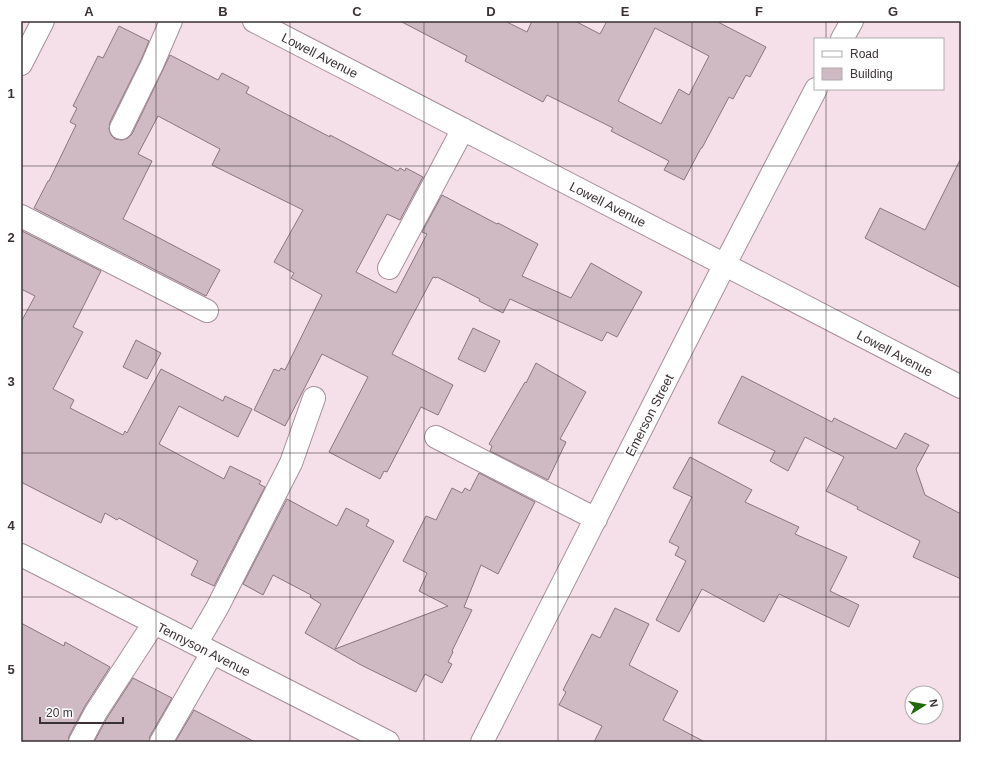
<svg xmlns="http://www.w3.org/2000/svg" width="982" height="763" viewBox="0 0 982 763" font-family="Arial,sans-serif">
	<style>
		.building { fill: #cfb9c2; stroke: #8a767f; fill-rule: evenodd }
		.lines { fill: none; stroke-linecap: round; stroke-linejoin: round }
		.minor-casing { stroke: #a59099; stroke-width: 24 }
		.major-casing { stroke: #a59099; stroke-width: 24 }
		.minor { stroke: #fff; stroke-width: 22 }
		.major { stroke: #fff; stroke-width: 22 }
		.grid { fill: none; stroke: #393134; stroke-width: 1; stroke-opacity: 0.55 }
		.labels { text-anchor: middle; stroke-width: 3; stroke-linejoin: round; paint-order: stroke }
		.street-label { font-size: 13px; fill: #393134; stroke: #fff }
		.neatline { fill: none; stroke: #393134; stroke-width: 1.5 }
		.grid-label { font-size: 13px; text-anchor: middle; font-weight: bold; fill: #393134 }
	</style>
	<rect width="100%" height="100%" fill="#f5dfe8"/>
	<path class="building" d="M 400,21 L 505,21 L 527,32 L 532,21 L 575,21 L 600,34 L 607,21 L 716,21 L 766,47 L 750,77 L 746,75 L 733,99 L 729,97 L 702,148 L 701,148 L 684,180 L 664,170 L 669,161 L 611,131 L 613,128 L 547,95 L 543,102 L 465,61 L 467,56 ZM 655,28 L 709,56 L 689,95 L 679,89 L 661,124 L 618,101 Z
		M 119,26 L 149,41 L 141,60 L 110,122 L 109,129 L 111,135 L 115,139 L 122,140 L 128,138 L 132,134 L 170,55 L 218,80 L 222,73 L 249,87 L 246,93 L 330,137 L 330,135 L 398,171 L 400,168 L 405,171 L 406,168 L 423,177 L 400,220 L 387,214 L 356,272 L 396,293 L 427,234 L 422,232 L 442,195 L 497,224 L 498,223 L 538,244 L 522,276 L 571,298 L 591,263 L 642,292 L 617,337 L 607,332 L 602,341 L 510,299 L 503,313 L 479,301 L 480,299 L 437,277 L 436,278 L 433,277 L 392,354 L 453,385 L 438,415 L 421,407 L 387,472 L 384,471 L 380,479 L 329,452 L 368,377 L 322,354 L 285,426 L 254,410 L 274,369 L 279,371 L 281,368 L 285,370 L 322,295 L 291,278 L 294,273 L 274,262 L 303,210 L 212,165 L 220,149 L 158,116 L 138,154 L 152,161 L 123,219 L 220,270 L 206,296 L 34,208 L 48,181 L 49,181 L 76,125 L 70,122 L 77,108 L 73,106 L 98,56 L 103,58 Z
		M 961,158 L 961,288 L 907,260 L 865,238 L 880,208 L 925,230 Z
		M 22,231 L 101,271 L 73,327 L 83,332 L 53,389 L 74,400 L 70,408 L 123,435 L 125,431 L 127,433 L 161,369 L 223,401 L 225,396 L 252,409 L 238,437 L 179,406 L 159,444 L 224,479 L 230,466 L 261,481 L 259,484 L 265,487 L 214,586 L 191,575 L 198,561 L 119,518 L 117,520 L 105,513 L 101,523 L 21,482 L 21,322 L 35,296 L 21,289 L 21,233 Z
		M 473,328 L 500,341 L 485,372 L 458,359 Z
		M 136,340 L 161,353 L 147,379 L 123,367 Z
		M 536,363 L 586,392 L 560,439 L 566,442 L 548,480 L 490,451 L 492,446 L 489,444 L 525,382 L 526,383 Z
		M 742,376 L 832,422 L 834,418 L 896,449 L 905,433 L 929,445 L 916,469 L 925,495 L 961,514 L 961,579 L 913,557 L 920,541 L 857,509 L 858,507 L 826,491 L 844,457 L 805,437 L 788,471 L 770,461 L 775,451 L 718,423 Z
		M 690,457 L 752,490 L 745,502 L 799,527 L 795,534 L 847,557 L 830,591 L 859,605 L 849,627 L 779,594 L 764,622 L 702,589 L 679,632 L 656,620 L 686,561 L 675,555 L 679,547 L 669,542 L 692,497 L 673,488 Z
		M 479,473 L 535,502 L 498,574 L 481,565 L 464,607 L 472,610 L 452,651 L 453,652 L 448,662 L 452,664 L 442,683 L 425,674 L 416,692 L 361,665 L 305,633 L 321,604 L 310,597 L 311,595 L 273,575 L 263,595 L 243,584 L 287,499 L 337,526 L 346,508 L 369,520 L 366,526 L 394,541 L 335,649 L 448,606 L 419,591 L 427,573 L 403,561 L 426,516 L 436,520 L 452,488 L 462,493 L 465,488 L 470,491 Z
		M 615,608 L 649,624 L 629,665 L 678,691 L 663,720 L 705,742 L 594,742 L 602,726 L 559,705 L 566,692 L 563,690 L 592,634 L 600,638 Z
		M 21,623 L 64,646 L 65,642 L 110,667 L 85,706 L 69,736 L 68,742 L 21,742 Z
		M 133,678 L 172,698 L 150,736 L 149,742 L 94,742 L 107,718 Z
		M 194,710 L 255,742 L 175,742 Z"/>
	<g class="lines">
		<g class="minor-casing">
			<path id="minor" d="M 254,21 L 961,387
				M 842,39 L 852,21
				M 121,128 L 152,65 L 171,21
				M 21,216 L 207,311
				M 389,268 L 463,129
				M 436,437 L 596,519
				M 21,555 L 388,742
				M 196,644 L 217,608 L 291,463 L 314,398
				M 80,742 L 96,712 L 154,623
				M 161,742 L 212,653
				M 482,742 L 725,264 L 816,89"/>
		</g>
		<g class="major-casing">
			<path id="major" d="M 21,64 L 43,21"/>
		</g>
		<use href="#minor" class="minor"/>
		<use href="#major" class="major"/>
	</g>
	<path class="grid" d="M 156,21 L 156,742M 290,21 L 290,742M 424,21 L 424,742M 558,21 L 558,742M 692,21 L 692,742M 826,21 L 826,39M 826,89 L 826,742M 21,166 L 961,166M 21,310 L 961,310M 21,453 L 961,453M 21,597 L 961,597"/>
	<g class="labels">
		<g class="street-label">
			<text transform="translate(320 55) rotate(27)" y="5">Lowell Avenue</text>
			<text transform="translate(608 204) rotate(27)" y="5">Lowell Avenue</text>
			<text transform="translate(895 353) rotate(28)" y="5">Lowell Avenue</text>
			<text transform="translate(649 415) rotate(-63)" y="5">Emerson Street</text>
			<text transform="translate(204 649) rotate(27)" y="5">Tennyson Avenue</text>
		</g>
	</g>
	<rect width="982" height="763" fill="none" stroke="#ffffff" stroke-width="44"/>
	<rect x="814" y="38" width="130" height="52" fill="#ffffff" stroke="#b0adae"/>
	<rect x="822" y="51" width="20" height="6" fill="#ffffff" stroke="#b0adae"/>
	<text x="850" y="58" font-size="12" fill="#393134">Road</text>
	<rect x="822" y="68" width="20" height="12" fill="#cfb9c2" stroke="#b0adae"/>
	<text x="850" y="78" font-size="12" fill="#393134">Building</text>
	<g transform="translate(924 705) rotate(79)"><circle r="19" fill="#ffffff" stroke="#b0adae"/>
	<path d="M0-3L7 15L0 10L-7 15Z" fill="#216902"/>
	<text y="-6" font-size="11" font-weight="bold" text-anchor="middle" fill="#393134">N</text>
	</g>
	<path d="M40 717v6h83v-6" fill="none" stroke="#393134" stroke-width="2"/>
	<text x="46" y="717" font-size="12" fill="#393134" stroke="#ffffff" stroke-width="3" paint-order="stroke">20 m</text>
	<rect x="22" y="22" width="938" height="719" class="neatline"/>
	<g class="grid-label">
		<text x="89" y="16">A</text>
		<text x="223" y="16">B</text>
		<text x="357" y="16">C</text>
		<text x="491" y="16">D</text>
		<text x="625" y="16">E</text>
		<text x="759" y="16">F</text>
		<text x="893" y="16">G</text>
		<text x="11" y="98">1</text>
		<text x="11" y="242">2</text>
		<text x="11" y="386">3</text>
		<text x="11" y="530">4</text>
		<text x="11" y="674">5</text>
	</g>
</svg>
